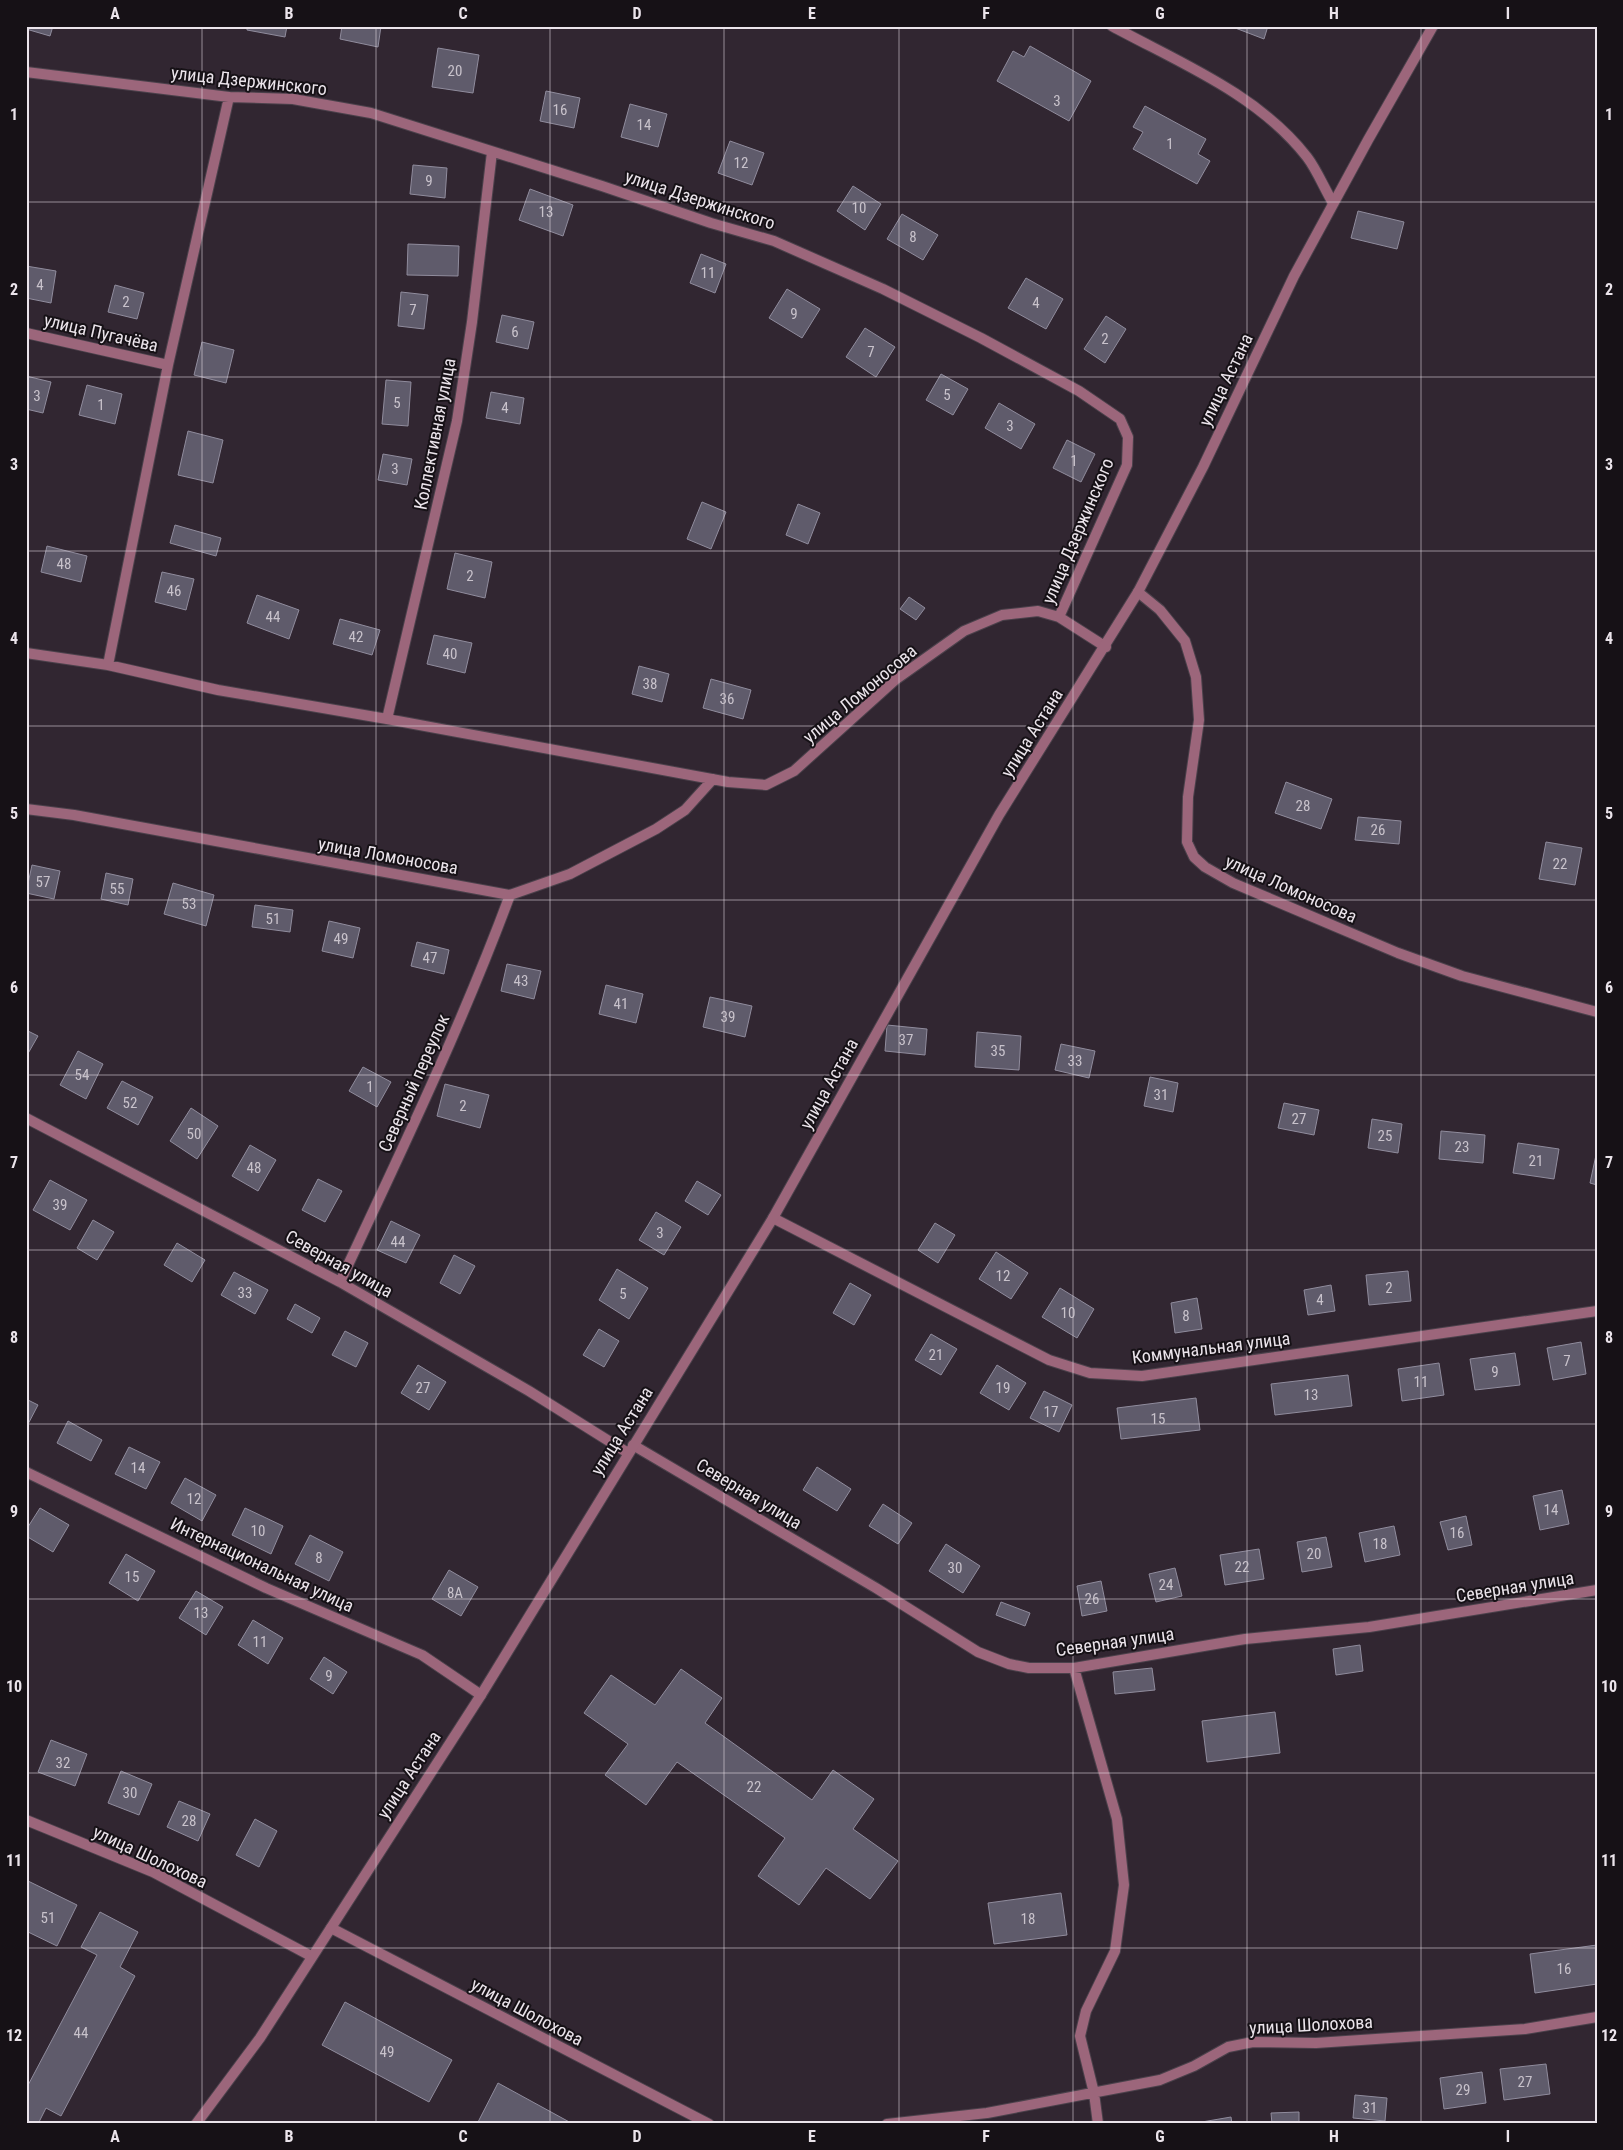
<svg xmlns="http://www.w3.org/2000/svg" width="1623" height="2150" viewBox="0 0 1623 2150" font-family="'Roboto Condensed',sans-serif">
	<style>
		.building { fill: #5f5b6b; stroke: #908c9d }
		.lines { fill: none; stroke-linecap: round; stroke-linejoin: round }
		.minor-casing { stroke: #4b414b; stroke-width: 12 }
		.tertiary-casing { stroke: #4b414b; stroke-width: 12 }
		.minor { stroke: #9c667b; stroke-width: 10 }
		.tertiary { stroke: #9c667b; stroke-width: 10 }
		.grid { fill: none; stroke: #ebe4eb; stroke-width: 1; stroke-opacity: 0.55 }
		.labels { text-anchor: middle; stroke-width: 4; stroke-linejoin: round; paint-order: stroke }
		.number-label { font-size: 15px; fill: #c8c2cb }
		.street-label { font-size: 18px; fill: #ebe4eb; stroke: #161116 }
		.neatline { fill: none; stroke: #ebe4eb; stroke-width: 2 }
		.grid-label { font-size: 16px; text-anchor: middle; font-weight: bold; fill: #ebe4eb }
	</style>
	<rect width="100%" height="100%" fill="#312631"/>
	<path class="building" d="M 26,26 L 53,26 L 50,36 L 26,29 Z
		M 247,26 L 287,26 L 285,37 L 247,30 Z
		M 342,26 L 381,26 L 378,47 L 340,39 Z
		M 1230,26 L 1268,26 L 1264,39 Z
		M 1030,46 L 1091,81 L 1069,121 L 997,81 L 1013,51 L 1024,57 Z
		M 438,48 L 479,55 L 473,93 L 432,87 Z
		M 546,91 L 580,98 L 574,128 L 540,121 Z
		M 630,104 L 667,114 L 658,147 L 621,137 Z
		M 1145,106 L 1206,139 L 1198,154 L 1210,161 L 1197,184 L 1133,149 L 1143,132 L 1133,127 Z
		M 730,141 L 764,153 L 752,185 L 718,173 Z
		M 413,165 L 447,168 L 445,198 L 410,194 Z
		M 853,186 L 881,204 L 865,230 L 837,211 Z
		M 530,189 L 573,205 L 563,236 L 519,220 Z
		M 1358,211 L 1404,222 L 1397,249 L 1351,238 Z
		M 902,214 L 938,235 L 923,260 L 887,239 Z
		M 408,244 L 459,246 L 458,276 L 407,275 Z
		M 701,254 L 726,264 L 715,293 L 690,283 Z
		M 26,266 L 56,271 L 51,303 L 26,298 Z
		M 1026,278 L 1063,299 L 1046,329 L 1008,308 Z
		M 115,285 L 144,293 L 137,319 L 108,312 Z
		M 787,289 L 820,309 L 802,338 L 769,318 Z
		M 401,292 L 428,295 L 424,329 L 398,326 Z
		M 502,315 L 534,322 L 528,349 L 496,342 Z
		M 1106,316 L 1126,329 L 1105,363 L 1084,349 Z
		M 865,328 L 895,347 L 876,377 L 846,357 Z
		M 202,342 L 234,350 L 226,383 L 194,375 Z
		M 941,374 L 968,389 L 953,415 L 926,400 Z
		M 26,376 L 51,382 L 43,413 L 26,409 Z
		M 386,380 L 411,382 L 408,426 L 382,424 Z
		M 87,385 L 122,394 L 115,424 L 79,415 Z
		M 491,392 L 524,398 L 520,424 L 486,418 Z
		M 999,403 L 1035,424 L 1021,449 L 985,428 Z
		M 188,431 L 223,440 L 213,483 L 178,475 Z
		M 1067,440 L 1095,454 L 1081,482 L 1053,468 Z
		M 383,454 L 412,459 L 407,485 L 378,480 Z
		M 702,502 L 726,512 L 711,549 L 687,539 Z
		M 798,504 L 820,513 L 808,544 L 786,535 Z
		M 175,525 L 221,538 L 216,556 L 170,543 Z
		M 47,546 L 87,556 L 81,582 L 41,572 Z
		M 455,553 L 492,562 L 485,598 L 447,589 Z
		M 162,572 L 194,579 L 186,610 L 155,602 Z
		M 257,595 L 299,610 L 289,639 L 247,623 Z
		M 909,597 L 925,608 L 916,620 L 900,609 Z
		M 340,619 L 380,630 L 372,655 L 333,644 Z
		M 434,635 L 472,643 L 465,673 L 427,664 Z
		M 639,666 L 669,674 L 662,702 L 632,694 Z
		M 711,679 L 751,690 L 743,719 L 703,708 Z
		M 1286,782 L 1332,799 L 1321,829 L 1275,813 Z
		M 1358,817 L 1401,821 L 1399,844 L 1355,840 Z
		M 1546,842 L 1582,848 L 1575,885 L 1539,879 Z
		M 32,865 L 60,871 L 54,899 L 26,893 Z
		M 106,873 L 133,879 L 128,905 L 101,899 Z
		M 173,883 L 214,895 L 206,926 L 164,914 Z
		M 255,905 L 293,910 L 290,932 L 252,927 Z
		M 329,921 L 360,928 L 353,958 L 322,951 Z
		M 417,942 L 449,950 L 444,974 L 411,966 Z
		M 507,964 L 541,971 L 534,999 L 501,991 Z
		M 606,985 L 643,994 L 636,1023 L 599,1014 Z
		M 710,997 L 752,1006 L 745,1037 L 703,1027 Z
		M 887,1025 L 927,1029 L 925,1055 L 885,1051 Z
		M 26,1030 L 38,1036 L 26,1057 Z
		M 977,1032 L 1021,1036 L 1019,1070 L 975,1067 Z
		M 1061,1044 L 1095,1051 L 1089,1078 L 1055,1070 Z
		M 78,1051 L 103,1064 L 86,1099 L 60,1085 Z
		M 363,1067 L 391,1082 L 377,1107 L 349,1091 Z
		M 1150,1077 L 1178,1083 L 1173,1112 L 1144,1106 Z
		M 122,1081 L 153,1097 L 138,1125 L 107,1108 Z
		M 445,1084 L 489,1095 L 480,1128 L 437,1116 Z
		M 1284,1103 L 1319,1110 L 1314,1135 L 1278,1128 Z
		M 191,1108 L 218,1126 L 197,1159 L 170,1141 Z
		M 1372,1119 L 1402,1124 L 1398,1153 L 1368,1148 Z
		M 1441,1131 L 1485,1135 L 1483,1163 L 1439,1159 Z
		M 1518,1143 L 1559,1149 L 1554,1179 L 1513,1173 Z
		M 250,1145 L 276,1160 L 258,1191 L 232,1176 Z
		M 1596,1155 L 1597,1155 L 1597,1185 L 1590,1183 Z
		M 318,1179 L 342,1191 L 325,1222 L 302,1210 Z
		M 50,1180 L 87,1200 L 70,1230 L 33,1210 Z
		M 697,1181 L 721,1195 L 708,1215 L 685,1201 Z
		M 656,1212 L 681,1227 L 664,1255 L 639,1240 Z
		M 93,1220 L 114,1232 L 97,1260 L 77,1248 Z
		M 391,1221 L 420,1235 L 406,1263 L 377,1250 Z
		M 935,1223 L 955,1235 L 938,1263 L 918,1250 Z
		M 177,1243 L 205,1260 L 192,1282 L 164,1265 Z
		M 996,1252 L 1028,1273 L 1011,1299 L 979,1279 Z
		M 454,1255 L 475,1266 L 460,1294 L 440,1283 Z
		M 617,1269 L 648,1288 L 629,1319 L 599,1300 Z
		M 1408,1271 L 1411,1301 L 1369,1305 L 1366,1275 Z
		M 234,1272 L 268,1290 L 255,1314 L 221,1295 Z
		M 850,1283 L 871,1295 L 854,1325 L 833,1313 Z
		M 1331,1285 L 1335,1311 L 1308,1315 L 1304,1290 Z
		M 1060,1288 L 1094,1309 L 1077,1338 L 1042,1317 Z
		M 1197,1298 L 1202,1329 L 1175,1333 L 1171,1303 Z
		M 295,1304 L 320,1318 L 312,1333 L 287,1319 Z
		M 599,1329 L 619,1341 L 604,1367 L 583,1355 Z
		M 345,1331 L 368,1343 L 356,1367 L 332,1355 Z
		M 931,1334 L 957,1349 L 941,1375 L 915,1360 Z
		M 1581,1342 L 1586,1374 L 1553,1380 L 1547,1348 Z
		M 1515,1353 L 1520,1385 L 1475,1390 L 1470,1359 Z
		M 1439,1363 L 1444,1395 L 1402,1401 L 1398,1369 Z
		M 418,1365 L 446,1382 L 429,1410 L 401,1393 Z
		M 997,1365 L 1026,1383 L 1009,1410 L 980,1393 Z
		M 1348,1375 L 1352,1406 L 1275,1415 L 1271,1384 Z
		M 1044,1391 L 1072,1405 L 1059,1432 L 1030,1418 Z
		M 1196,1398 L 1200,1430 L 1121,1439 L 1117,1408 Z
		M 26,1399 L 38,1405 L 26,1428 Z
		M 68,1421 L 102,1440 L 91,1461 L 57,1443 Z
		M 129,1447 L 160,1462 L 146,1489 L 115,1474 Z
		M 817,1467 L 851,1489 L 837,1511 L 803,1490 Z
		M 185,1478 L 216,1495 L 202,1521 L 171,1503 Z
		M 1562,1490 L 1569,1524 L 1540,1530 L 1533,1496 Z
		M 883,1504 L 912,1523 L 898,1544 L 869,1526 Z
		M 40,1508 L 69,1525 L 53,1552 L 26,1536 L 26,1530 Z
		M 245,1508 L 283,1526 L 271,1554 L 232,1535 Z
		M 1466,1516 L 1472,1545 L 1448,1550 L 1440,1522 Z
		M 1394,1526 L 1400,1555 L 1365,1562 L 1359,1533 Z
		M 310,1535 L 343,1552 L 329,1581 L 295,1564 Z
		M 1326,1537 L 1332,1567 L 1302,1572 L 1297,1542 Z
		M 946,1544 L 980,1566 L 963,1593 L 929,1571 Z
		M 1259,1549 L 1264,1579 L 1225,1585 L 1220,1555 Z
		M 126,1554 L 155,1571 L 138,1601 L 109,1583 Z
		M 1175,1568 L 1182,1596 L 1156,1602 L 1149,1574 Z
		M 449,1570 L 478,1587 L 461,1616 L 432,1599 Z
		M 1101,1581 L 1107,1611 L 1082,1616 L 1077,1586 Z
		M 196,1591 L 223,1607 L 206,1635 L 179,1618 Z
		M 1001,1602 L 1030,1613 L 1025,1626 L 996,1615 Z
		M 253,1620 L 283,1638 L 268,1664 L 238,1645 Z
		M 1360,1645 L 1363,1671 L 1336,1675 L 1333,1649 Z
		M 324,1657 L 347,1672 L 333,1694 L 310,1679 Z
		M 1152,1668 L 1155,1690 L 1115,1694 L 1113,1672 Z
		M 681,1669 L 722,1698 L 705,1723 L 812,1800 L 833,1770 L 874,1799 L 853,1829 L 898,1861 L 870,1899 L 826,1868 L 799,1905 L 758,1876 L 785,1838 L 677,1762 L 646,1805 L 605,1775 L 628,1744 L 584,1713 L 611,1675 L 655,1705 Z
		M 1275,1712 L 1280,1753 L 1207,1762 L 1202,1721 Z
		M 51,1740 L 87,1754 L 75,1786 L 38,1772 Z
		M 121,1771 L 152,1784 L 139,1815 L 108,1803 Z
		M 179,1801 L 210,1814 L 198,1841 L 167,1827 Z
		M 255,1819 L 277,1831 L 259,1867 L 236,1855 Z
		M 26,1880 L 77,1905 L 57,1946 L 26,1931 Z
		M 1061,1893 L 1067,1935 L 994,1944 L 988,1903 Z
		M 100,1912 L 138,1932 L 120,1967 L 135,1976 L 61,2116 L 46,2108 L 38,2124 L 26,2124 L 26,2089 L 97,1955 L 81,1947 Z
		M 1597,1945 L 1597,1984 L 1535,1993 L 1530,1954 Z
		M 345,2002 L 452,2060 L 429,2102 L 322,2045 Z
		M 1546,2064 L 1550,2094 L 1504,2100 L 1500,2069 Z
		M 1482,2072 L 1486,2103 L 1444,2109 L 1440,2078 Z
		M 498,2083 L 573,2124 L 477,2124 Z
		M 1355,2095 L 1387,2098 L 1385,2121 L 1353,2118 Z
		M 1299,2112 L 1299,2124 L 1272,2124 L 1271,2113 Z
		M 1231,2117 L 1232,2124 L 1196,2124 L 1196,2123 Z"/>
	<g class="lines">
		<g class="minor-casing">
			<path id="minor" d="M 1112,26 C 1180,63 1258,94 1307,157 C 1317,170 1324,188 1333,203
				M 26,72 L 229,97 L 293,99 L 371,113 L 602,186 L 711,223 L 774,241 L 883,289 L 981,338 L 1079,391 L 1120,419 L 1128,437 L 1127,465 L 1059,617
				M 26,333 L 168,365
				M 1138,592 L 1160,610 L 1185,641 L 1196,677 L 1199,720 L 1188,797 L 1187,842 L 1194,857 L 1205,867 L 1233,883 L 1398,953 L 1462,976 L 1597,1012
				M 26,653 L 108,665 L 218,690 L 387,719 L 728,782 L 766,785 L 794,771 L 895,680 L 964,631 L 1002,615 L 1038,611 L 1059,617 L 1106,647
				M 108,665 L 168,365 L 229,97
				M 387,719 L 457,421 L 472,322 L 492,152
				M 26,809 L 74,815 L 510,895 L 570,874 L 656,829 L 685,810 L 713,779
				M 26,1118 L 340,1282 L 529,1391 L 628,1453
				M 773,1218 L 1049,1360 L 1090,1373 L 1142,1376 L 1597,1311
				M 340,1282 C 400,1154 461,1027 510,895
				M 633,1445 L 876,1588 L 978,1652 L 1009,1664 L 1029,1668 L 1074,1668 L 1245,1639 L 1369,1627 L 1597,1590
				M 26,1472 L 266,1588 L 422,1655 L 481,1695
				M 1074,1668 L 1117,1819 L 1124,1885 L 1115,1951 L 1086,2011 L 1080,2036 L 1094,2093 L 1098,2124
				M 26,1820 L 153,1872 L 311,1956
				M 331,1928 L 709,2124
				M 887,2124 L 987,2113 L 1160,2080 L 1194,2066 L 1228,2047 L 1253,2042 L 1316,2043 L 1525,2029 L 1597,2017"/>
		</g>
		<g class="tertiary-casing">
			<path id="tertiary" d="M 196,2124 L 260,2038 L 481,1695 L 773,1218 L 999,815 L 1138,592 L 1203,467 L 1294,276 L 1368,140 L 1433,26"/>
		</g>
		<use href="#minor" class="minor"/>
		<use href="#tertiary" class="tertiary"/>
	</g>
	<path class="grid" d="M 202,26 L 202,2124M 376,26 L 376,2124M 550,26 L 550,2124M 724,26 L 724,2124M 899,26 L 899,2124M 1073,26 L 1073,2124M 1247,26 L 1247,2124M 1421,26 L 1421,2124M 26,202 L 1597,202M 26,377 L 1597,377M 26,551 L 1597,551M 26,726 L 1597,726M 26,900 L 1597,900M 26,1075 L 1597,1075M 26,1250 L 1597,1250M 26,1424 L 1597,1424M 26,1599 L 1597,1599M 26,1773 L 1597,1773M 26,1948 L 1597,1948"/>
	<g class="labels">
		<g class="number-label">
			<text x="455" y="76">20</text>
			<text x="1057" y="106">3</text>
			<text x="560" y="115">16</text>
			<text x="644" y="130">14</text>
			<text x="1170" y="149">1</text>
			<text x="741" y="168">12</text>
			<text x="429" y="186">9</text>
			<text x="859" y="213">10</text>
			<text x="546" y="217">13</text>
			<text x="913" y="242">8</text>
			<text x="708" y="278">11</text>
			<text x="40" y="290">4</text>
			<text x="126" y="307">2</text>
			<text x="1036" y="308">4</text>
			<text x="413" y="315">7</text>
			<text x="794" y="319">9</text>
			<text x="515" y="337">6</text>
			<text x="1105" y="344">2</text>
			<text x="871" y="357">7</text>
			<text x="947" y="400">5</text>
			<text x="37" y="401">3</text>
			<text x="397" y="408">5</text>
			<text x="101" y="410">1</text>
			<text x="505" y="413">4</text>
			<text x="1010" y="431">3</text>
			<text x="1074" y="466">1</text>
			<text x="395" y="474">3</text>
			<text x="64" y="569">48</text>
			<text x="470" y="581">2</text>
			<text x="174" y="596">46</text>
			<text x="273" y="622">44</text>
			<text x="356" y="642">42</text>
			<text x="450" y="659">40</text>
			<text x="650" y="689">38</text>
			<text x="727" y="704">36</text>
			<text x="1303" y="811">28</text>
			<text x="1378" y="835">26</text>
			<text x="1560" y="869">22</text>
			<text x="43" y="887">57</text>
			<text x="117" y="894">55</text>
			<text x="189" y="909">53</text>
			<text x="273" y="924">51</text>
			<text x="341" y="944">49</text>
			<text x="430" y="963">47</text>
			<text x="521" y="986">43</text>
			<text x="621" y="1009">41</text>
			<text x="728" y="1022">39</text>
			<text x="906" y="1045">37</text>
			<text x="998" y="1056">35</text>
			<text x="1075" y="1066">33</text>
			<text x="82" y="1080">54</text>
			<text x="370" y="1092">1</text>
			<text x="1161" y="1100">31</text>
			<text x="130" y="1108">52</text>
			<text x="463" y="1111">2</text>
			<text x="1299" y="1124">27</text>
			<text x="194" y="1139">50</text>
			<text x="1385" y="1141">25</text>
			<text x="1462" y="1152">23</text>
			<text x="1536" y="1166">21</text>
			<text x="254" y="1173">48</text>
			<text x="60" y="1210">39</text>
			<text x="660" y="1238">3</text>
			<text x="398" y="1247">44</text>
			<text x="1003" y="1281">12</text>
			<text x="1389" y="1293">2</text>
			<text x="245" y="1298">33</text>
			<text x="623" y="1299">5</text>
			<text x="1320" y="1305">4</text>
			<text x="1068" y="1318">10</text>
			<text x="1186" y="1321">8</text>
			<text x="936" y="1360">21</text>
			<text x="1567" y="1366">7</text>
			<text x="1495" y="1377">9</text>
			<text x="1421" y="1387">11</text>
			<text x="423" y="1393">27</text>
			<text x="1003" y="1393">19</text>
			<text x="1311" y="1400">13</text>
			<text x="1051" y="1417">17</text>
			<text x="1158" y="1424">15</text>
			<text x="138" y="1473">14</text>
			<text x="194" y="1504">12</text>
			<text x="1551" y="1515">14</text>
			<text x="258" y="1536">10</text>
			<text x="1457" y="1538">16</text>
			<text x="1380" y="1549">18</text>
			<text x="1314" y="1559">20</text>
			<text x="319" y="1563">8</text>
			<text x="1242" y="1572">22</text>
			<text x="955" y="1573">30</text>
			<text x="132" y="1582">15</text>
			<text x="1166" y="1590">24</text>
			<text x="455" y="1598">8А</text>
			<text x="1092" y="1604">26</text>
			<text x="201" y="1618">13</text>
			<text x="260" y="1647">11</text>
			<text x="329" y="1681">9</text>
			<text x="63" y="1768">32</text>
			<text x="754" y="1792">22</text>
			<text x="130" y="1798">30</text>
			<text x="189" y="1826">28</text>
			<text x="48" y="1923">51</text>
			<text x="1028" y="1924">18</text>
			<text x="1564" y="1974">16</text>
			<text x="81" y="2038">44</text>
			<text x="387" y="2057">49</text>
			<text x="1525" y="2087">27</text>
			<text x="1463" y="2095">29</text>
			<text x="1370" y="2113">31</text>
		</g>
		<g class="street-label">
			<text transform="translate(249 81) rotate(6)" y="6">улица Дзержинского</text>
			<text transform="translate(700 200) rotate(18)" y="6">улица Дзержинского</text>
			<text transform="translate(101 333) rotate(13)" y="6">улица Пугачёва</text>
			<text transform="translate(1226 380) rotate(-64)" y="6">улица Астана</text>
			<text transform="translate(435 434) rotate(-79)" y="6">Коллективная улица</text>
			<text transform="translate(1078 531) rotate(-67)" y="6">улица Дзержинского</text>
			<text transform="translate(860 694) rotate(-40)" y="6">улица Ломоносова</text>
			<text transform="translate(1032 733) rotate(-58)" y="6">улица Астана</text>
			<text transform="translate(388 856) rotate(10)" y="6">улица Ломоносова</text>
			<text transform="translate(1291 889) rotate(24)" y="6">улица Ломоносова</text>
			<text transform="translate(414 1083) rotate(-66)" y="6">Северный переулок</text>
			<text transform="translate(829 1084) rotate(-61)" y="6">улица Астана</text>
			<text transform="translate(339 1264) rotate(29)" y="6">Северная улица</text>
			<text transform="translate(1211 1348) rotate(-7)" y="6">Коммунальная улица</text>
			<text transform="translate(622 1431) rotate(-58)" y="6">улица Астана</text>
			<text transform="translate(749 1494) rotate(31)" y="6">Северная улица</text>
			<text transform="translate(262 1565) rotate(25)" y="6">Интернациональная улица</text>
			<text transform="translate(1515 1587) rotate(-9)" y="6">Северная улица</text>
			<text transform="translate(1115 1642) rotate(-8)" y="6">Северная улица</text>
			<text transform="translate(409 1775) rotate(-57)" y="6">улица Астана</text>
			<text transform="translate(150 1857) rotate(25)" y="6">улица Шолохова</text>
			<text transform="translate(527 2012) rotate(28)" y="6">улица Шолохова</text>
			<text transform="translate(1311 2025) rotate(-3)" y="6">улица Шолохова</text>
		</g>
	</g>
	<rect width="1623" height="2150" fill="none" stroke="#161116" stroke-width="55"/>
	<rect x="28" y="28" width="1568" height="2094" class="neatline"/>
	<g class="grid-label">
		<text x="115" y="19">A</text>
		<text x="289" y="19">B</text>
		<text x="463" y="19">C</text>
		<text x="637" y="19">D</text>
		<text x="812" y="19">E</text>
		<text x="986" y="19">F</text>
		<text x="1160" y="19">G</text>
		<text x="1334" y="19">H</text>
		<text x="1508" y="19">I</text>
		<text x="14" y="120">1</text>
		<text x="1609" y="120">1</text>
		<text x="14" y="295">2</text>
		<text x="1609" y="295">2</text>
		<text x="14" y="470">3</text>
		<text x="1609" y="470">3</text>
		<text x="14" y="644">4</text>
		<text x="1609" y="644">4</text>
		<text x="14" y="819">5</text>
		<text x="1609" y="819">5</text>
		<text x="14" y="993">6</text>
		<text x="1609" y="993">6</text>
		<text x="14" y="1168">7</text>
		<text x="1609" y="1168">7</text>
		<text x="14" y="1343">8</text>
		<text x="1609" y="1343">8</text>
		<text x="14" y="1517">9</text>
		<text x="1609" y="1517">9</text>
		<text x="14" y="1692">10</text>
		<text x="1609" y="1692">10</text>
		<text x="14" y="1866">11</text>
		<text x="1609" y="1866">11</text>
		<text x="14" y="2041">12</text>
		<text x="1609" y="2041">12</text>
		<text x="115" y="2142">A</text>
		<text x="289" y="2142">B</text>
		<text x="463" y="2142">C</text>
		<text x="637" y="2142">D</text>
		<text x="812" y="2142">E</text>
		<text x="986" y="2142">F</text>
		<text x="1160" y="2142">G</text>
		<text x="1334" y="2142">H</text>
		<text x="1508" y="2142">I</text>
	</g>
</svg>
